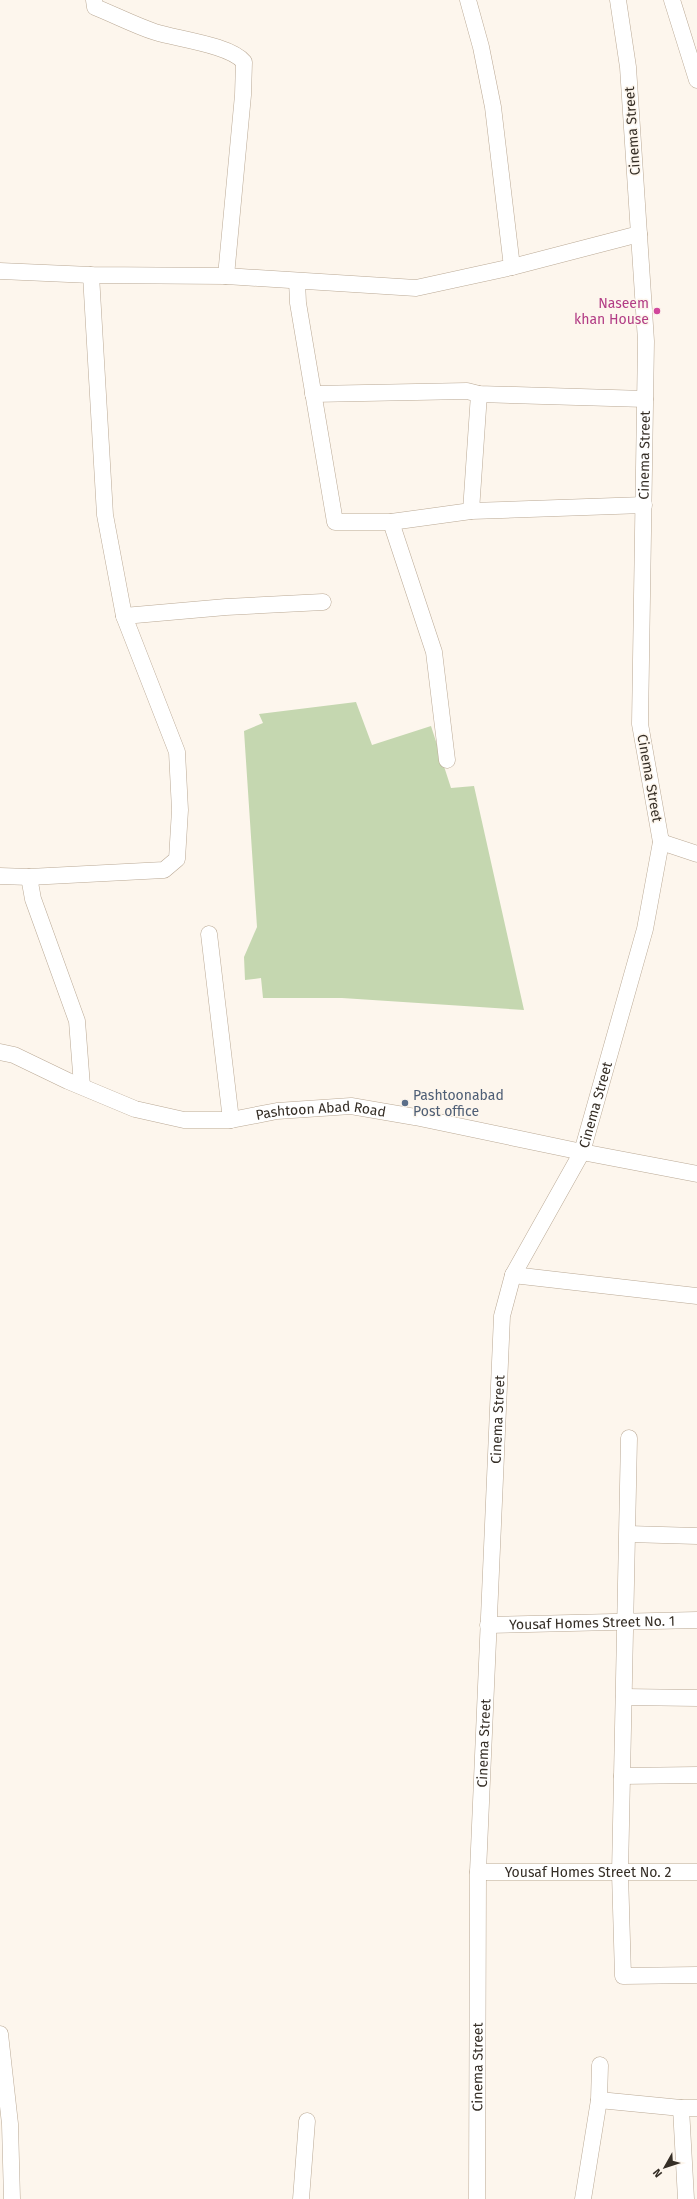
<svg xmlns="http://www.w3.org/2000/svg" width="697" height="2199" viewBox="0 0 697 2199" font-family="'Fira Sans',sans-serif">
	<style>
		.green { fill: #c5d7b0 }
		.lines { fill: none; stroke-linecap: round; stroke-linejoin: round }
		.street-casing { stroke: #baa995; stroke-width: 17 }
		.street { stroke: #fff; stroke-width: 16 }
		.hotel-dot { fill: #d1479c; stroke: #fdf6ed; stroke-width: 1.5 }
		.service-dot { fill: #5c6f8a; stroke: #fdf6ed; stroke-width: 1.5 }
		.labels { text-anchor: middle; stroke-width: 3; stroke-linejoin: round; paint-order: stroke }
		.street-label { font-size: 14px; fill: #352e26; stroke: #fdf6ed }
		.hotel-label { font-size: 14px; fill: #b23c85; stroke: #fdf6ed; text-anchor: end }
		.service-label { font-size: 14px; fill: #4e5e75; stroke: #fdf6ed; text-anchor: start }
	</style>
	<rect width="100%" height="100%" fill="#fdf6ed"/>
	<path class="green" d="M 356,702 L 372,745 L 431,726 L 451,788 L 474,786 L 524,1010 L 342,998 L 263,998 L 261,978 L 245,980 L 244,957 L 257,927 L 244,731 L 263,723 L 259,714 Z"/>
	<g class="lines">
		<g class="street-casing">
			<g id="street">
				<path d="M 94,0 L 95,7 C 115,15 134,25 155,32 C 177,39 230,45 244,62 L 243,95 L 226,276"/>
				<path d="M 468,0 L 481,47 L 493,107 L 512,267"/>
				<path d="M 672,0 L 697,80"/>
				<path d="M 0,271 L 91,275 L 226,276 L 416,288 L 512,267 L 639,234"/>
				<path d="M 297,281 L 298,303 L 335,522 L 391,522 L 471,511 L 644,505"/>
				<path d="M 313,394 L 467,391 L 479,394 L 645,399"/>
				<path d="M 471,511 L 479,394"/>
				<path d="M 391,522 L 434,652 L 447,760"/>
				<path d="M 124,616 L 226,607 L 323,602"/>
				<path d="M 661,842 L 697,854"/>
				<path d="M 0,876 L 29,877 L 164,870 L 177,859 L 180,810 L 177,752 L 124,616 L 105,515 L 91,275"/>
				<path d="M 29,877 L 33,899 L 77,1021 L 82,1086"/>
				<path d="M 209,934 L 231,1120"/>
				<path id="s1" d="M 0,1052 L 14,1055 L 68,1081 L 135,1109 L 184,1120 L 231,1120 L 277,1111 L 351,1106 L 415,1117 L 582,1152 L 697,1174"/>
				<path d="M 513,1275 L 697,1296"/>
				<path d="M 629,1438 L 620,1873 L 623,1976 L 697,1975"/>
				<path d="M 628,1534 L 697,1536"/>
				<path id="s2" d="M 488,1625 L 697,1620"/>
				<path d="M 624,1697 L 697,1698"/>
				<path d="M 622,1776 L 697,1775"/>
				<path id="s3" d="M 478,1872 L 697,1872"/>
				<path d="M 0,2034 L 10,2124 L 12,2199"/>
				<path d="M 599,2100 L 681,2108 L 697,2108"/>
				<path d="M 681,2108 L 686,2199"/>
				<path d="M 301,2199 L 307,2121"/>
				<path id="s4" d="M 477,2199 L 478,1872 L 502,1316 L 513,1275 L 582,1152 L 645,929 L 661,842 L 640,724 L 646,341 L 628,67 L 618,0"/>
				<path d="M 583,2199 L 599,2100 L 600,2065"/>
			</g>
		</g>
		<use href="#street" class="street"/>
	</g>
	<circle class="hotel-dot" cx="657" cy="311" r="4"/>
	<circle class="service-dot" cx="405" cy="1103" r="4"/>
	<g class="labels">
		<g class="street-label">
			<text transform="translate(632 131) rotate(-94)" y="5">Cinema Street</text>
			<text dy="5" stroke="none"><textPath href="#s4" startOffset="1776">Cinema Street</textPath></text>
			<text transform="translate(650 778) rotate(80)" y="5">Cinema Street</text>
			<text dy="5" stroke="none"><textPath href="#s4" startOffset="1116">Cinema Street</textPath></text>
			<text dy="5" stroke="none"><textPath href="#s1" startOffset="335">Pashtoon Abad Road</textPath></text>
			<text dy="5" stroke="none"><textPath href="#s4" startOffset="780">Cinema Street</textPath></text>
			<text dy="5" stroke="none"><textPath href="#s2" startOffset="104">Yousaf Homes Street No. 1</textPath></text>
			<text dy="5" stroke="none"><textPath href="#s4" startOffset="456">Cinema Street</textPath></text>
			<text dy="5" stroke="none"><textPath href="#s3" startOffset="110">Yousaf Homes Street No. 2</textPath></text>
			<text dy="5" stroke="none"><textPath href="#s4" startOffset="132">Cinema Street</textPath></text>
		</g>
		<g class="hotel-label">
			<text x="649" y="308">Naseem<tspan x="649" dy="16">khan House</tspan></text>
		</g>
		<g class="service-label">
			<text x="413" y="1100">Pashtoonabad<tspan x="413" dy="16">Post office</tspan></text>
		</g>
	</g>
	<g transform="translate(665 2167) rotate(231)" stroke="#fdf6ed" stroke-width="3" paint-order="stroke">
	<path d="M0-3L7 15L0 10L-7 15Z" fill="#352e26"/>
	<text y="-6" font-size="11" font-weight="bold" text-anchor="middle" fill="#352e26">N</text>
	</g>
</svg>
